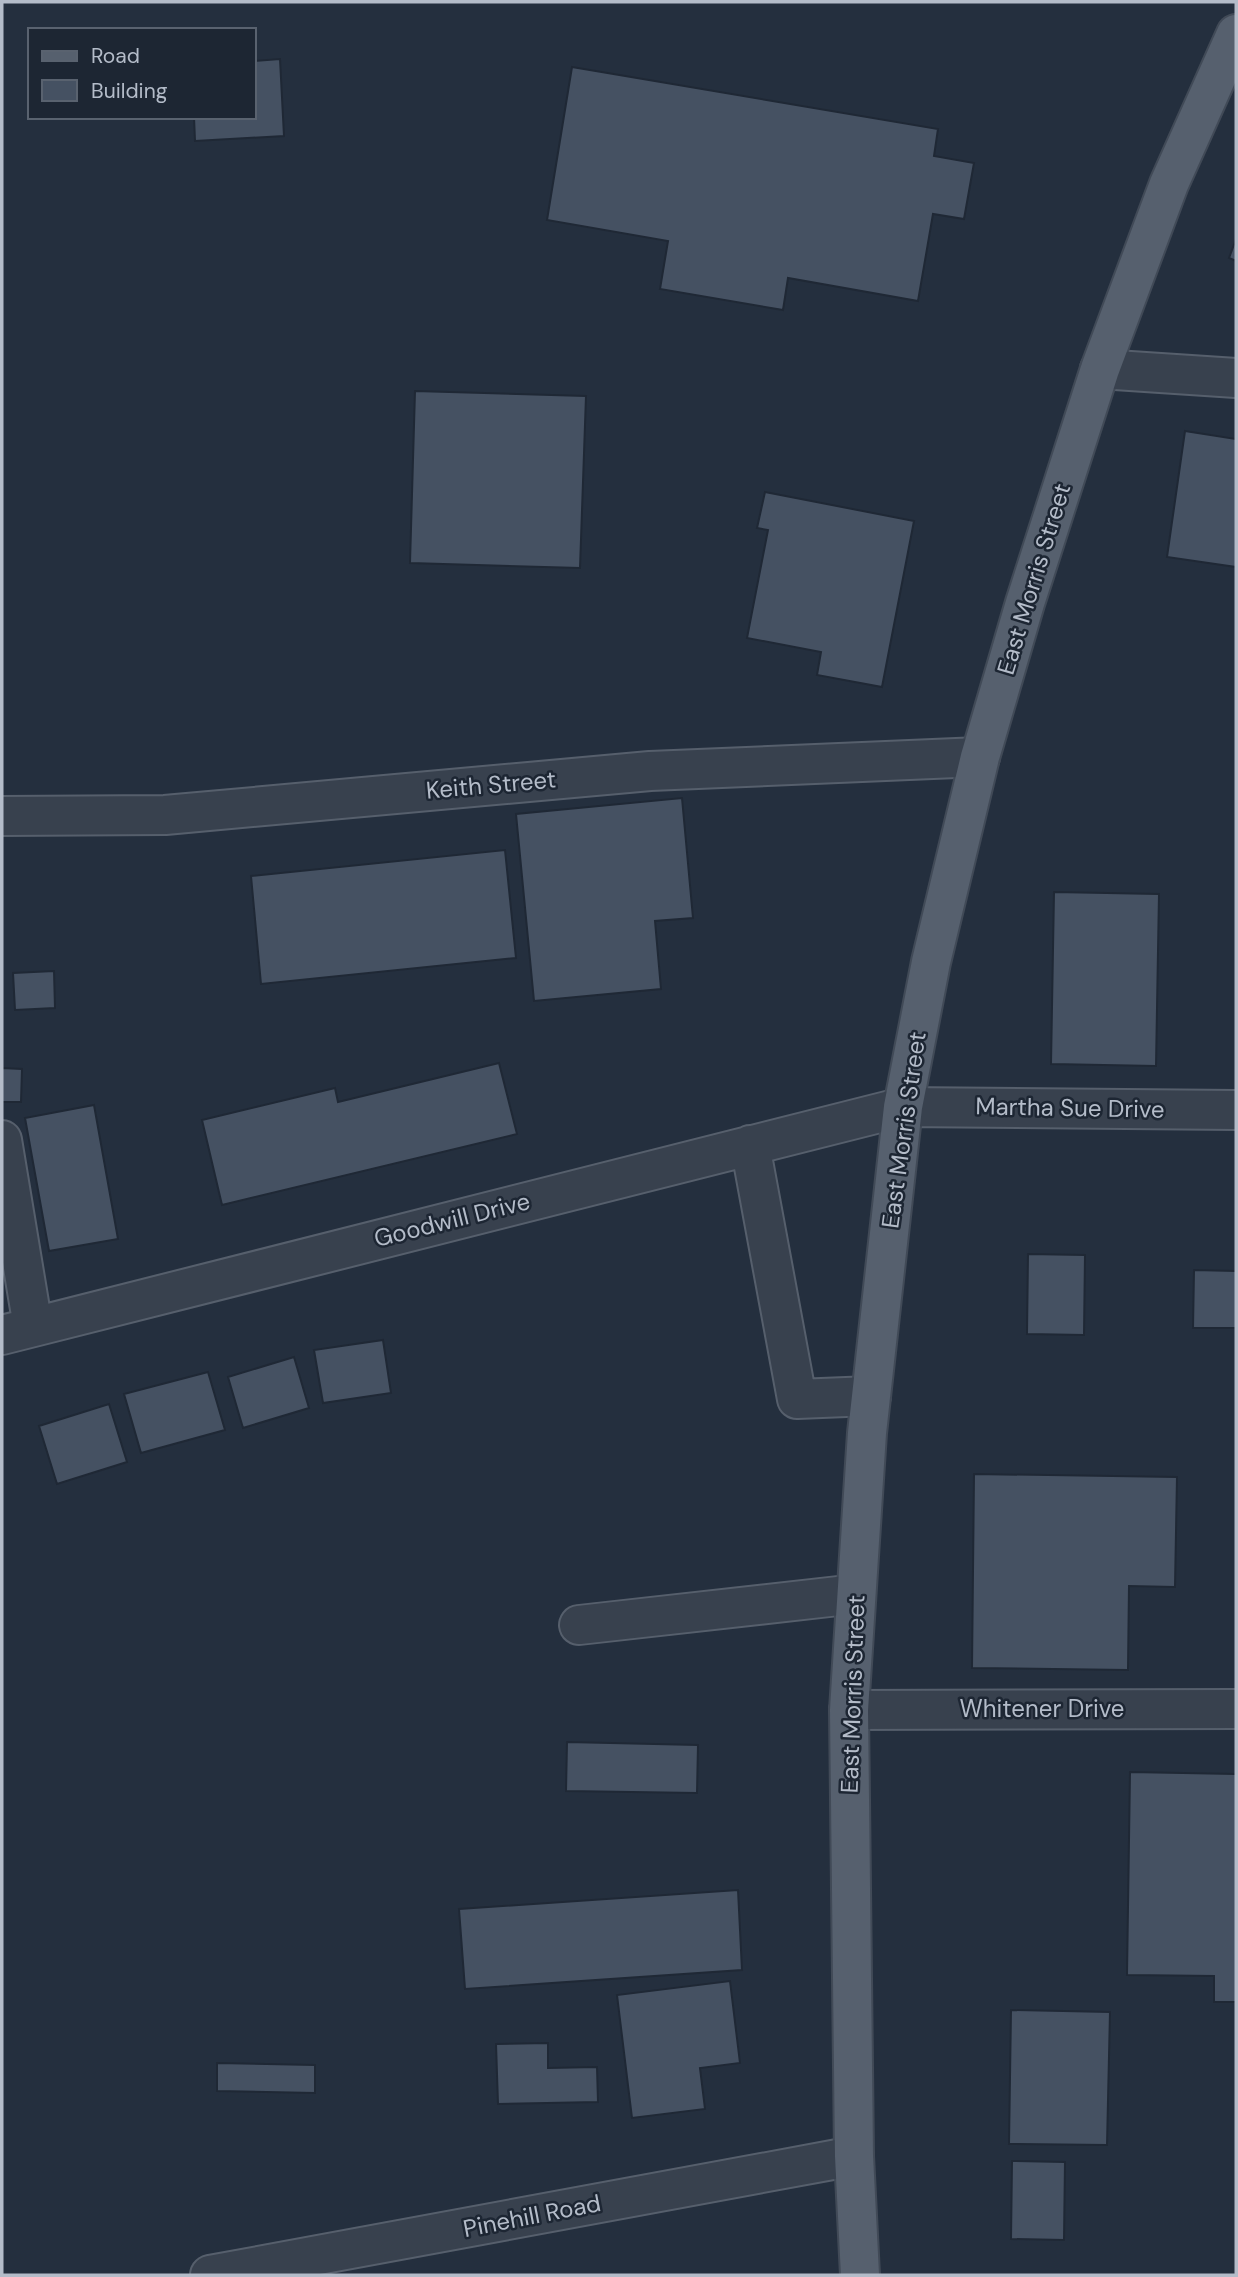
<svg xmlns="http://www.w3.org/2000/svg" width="1238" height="2277" viewBox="0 0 1238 2277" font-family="'DM Sans',sans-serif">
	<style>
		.building { fill: #455162; stroke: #1f2835; stroke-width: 2 }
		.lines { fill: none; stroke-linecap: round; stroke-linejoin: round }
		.minor-casing { stroke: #565f6c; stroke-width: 42 }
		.major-casing { stroke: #414a57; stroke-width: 42 }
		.minor { stroke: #38414e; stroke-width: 38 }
		.major { stroke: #56606e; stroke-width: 38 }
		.labels { text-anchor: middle; stroke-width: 5; stroke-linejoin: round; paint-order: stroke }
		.street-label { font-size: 24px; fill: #b4bcc9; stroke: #1d2633 }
	</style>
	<rect width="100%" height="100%" fill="#242f3e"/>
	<path class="building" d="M 280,59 L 284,136 L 195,141 L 194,117 L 254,117 L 254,61 Z
		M 572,67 L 938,129 L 934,156 L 974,163 L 964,219 L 933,214 L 918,301 L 788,278 L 783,310 L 660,289 L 668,241 L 547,220 Z
		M 1236,239 L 1236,261 L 1229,258 Z
		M 415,391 L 586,396 L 580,568 L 410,563 Z
		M 1185,431 L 1236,439 L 1236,567 L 1167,557 Z
		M 765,492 L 914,521 L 882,687 L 817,675 L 821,652 L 747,638 L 768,530 L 757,528 Z
		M 682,798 L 693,918 L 655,921 L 661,989 L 534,1001 L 516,814 Z
		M 505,850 L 516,958 L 261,984 L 251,876 Z
		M 1054,892 L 1159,894 L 1156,1066 L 1051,1064 Z
		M 54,971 L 55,1008 L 15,1010 L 13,973 Z
		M 499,1063 L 517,1134 L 222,1205 L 202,1120 L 335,1088 L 338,1102 Z
		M 2,1068 L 22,1069 L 21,1102 L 2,1102 Z
		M 94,1105 L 118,1239 L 49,1251 L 25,1118 Z
		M 1028,1254 L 1085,1255 L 1084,1335 L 1027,1334 Z
		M 1194,1270 L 1236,1271 L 1236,1328 L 1193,1328 Z
		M 383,1340 L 391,1393 L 323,1403 L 314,1350 Z
		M 294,1357 L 309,1408 L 243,1428 L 228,1377 Z
		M 208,1372 L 225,1430 L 141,1453 L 124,1394 Z
		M 109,1404 L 127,1462 L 57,1484 L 39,1426 Z
		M 974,1474 L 1177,1477 L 1175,1587 L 1129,1586 L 1128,1670 L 972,1668 Z
		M 567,1742 L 698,1745 L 697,1793 L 566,1791 Z
		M 1130,1772 L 1236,1774 L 1236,2002 L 1214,2002 L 1214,1976 L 1127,1975 Z
		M 738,1890 L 742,1970 L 465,1989 L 459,1909 Z
		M 730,1981 L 740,2063 L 700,2068 L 705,2109 L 632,2118 L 617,1995 Z
		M 1011,2010 L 1110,2012 L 1107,2145 L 1009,2144 Z
		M 548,2043 L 548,2068 L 597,2067 L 598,2102 L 498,2104 L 496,2044 Z
		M 217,2063 L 315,2065 L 315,2093 L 217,2091 Z
		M 1012,2161 L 1065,2162 L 1064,2240 L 1011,2239 Z"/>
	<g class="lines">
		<g class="minor-casing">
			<path id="minor" d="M 1100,369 L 1236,378
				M 2,816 L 165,815 L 650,771 L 980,757
				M 2,1140 L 33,1327
				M 750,1145 L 797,1399 L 871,1396
				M 2,1335 L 903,1107 L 1236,1110
				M 579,1625 L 856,1594
				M 849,1710 L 1236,1709
				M 210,2275 L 854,2156"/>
		</g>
		<g class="major-casing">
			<path id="major" d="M 860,2275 L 854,2156 L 849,1710 L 867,1433 L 903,1107 L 931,962 L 980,757 L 1025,603 L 1100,369 L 1169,184 L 1236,34"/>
		</g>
		<use href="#minor" class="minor"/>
		<use href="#major" class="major"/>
	</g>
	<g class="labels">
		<g class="street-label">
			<text transform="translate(1034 579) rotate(-73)" y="8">East Morris Street</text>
			<text transform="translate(491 785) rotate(-5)" y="8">Keith Street</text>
			<text transform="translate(1070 1108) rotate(1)" y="8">Martha Sue Drive</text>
			<text transform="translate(904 1130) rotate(-82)" y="8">East Morris Street</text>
			<text transform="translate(452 1220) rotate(-14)" y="8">Goodwill Drive</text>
			<text transform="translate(853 1694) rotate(-88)" y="8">East Morris Street</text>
			<text x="1042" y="1717">Whitener Drive</text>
			<text transform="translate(532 2216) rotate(-11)" y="8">Pinehill Road</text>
		</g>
	</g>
	<rect width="1238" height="2277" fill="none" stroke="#b4bcc9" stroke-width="7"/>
	<rect x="28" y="28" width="228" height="91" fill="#1d2633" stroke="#59626f" stroke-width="2"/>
	<rect x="42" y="51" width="35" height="10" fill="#56606e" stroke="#59626f" stroke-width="2"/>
	<text x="91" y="63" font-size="21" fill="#b4bcc9">Road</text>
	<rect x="42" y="80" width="35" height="21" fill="#455162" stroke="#59626f" stroke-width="2"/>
	<text x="91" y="98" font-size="21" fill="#b4bcc9">Building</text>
</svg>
